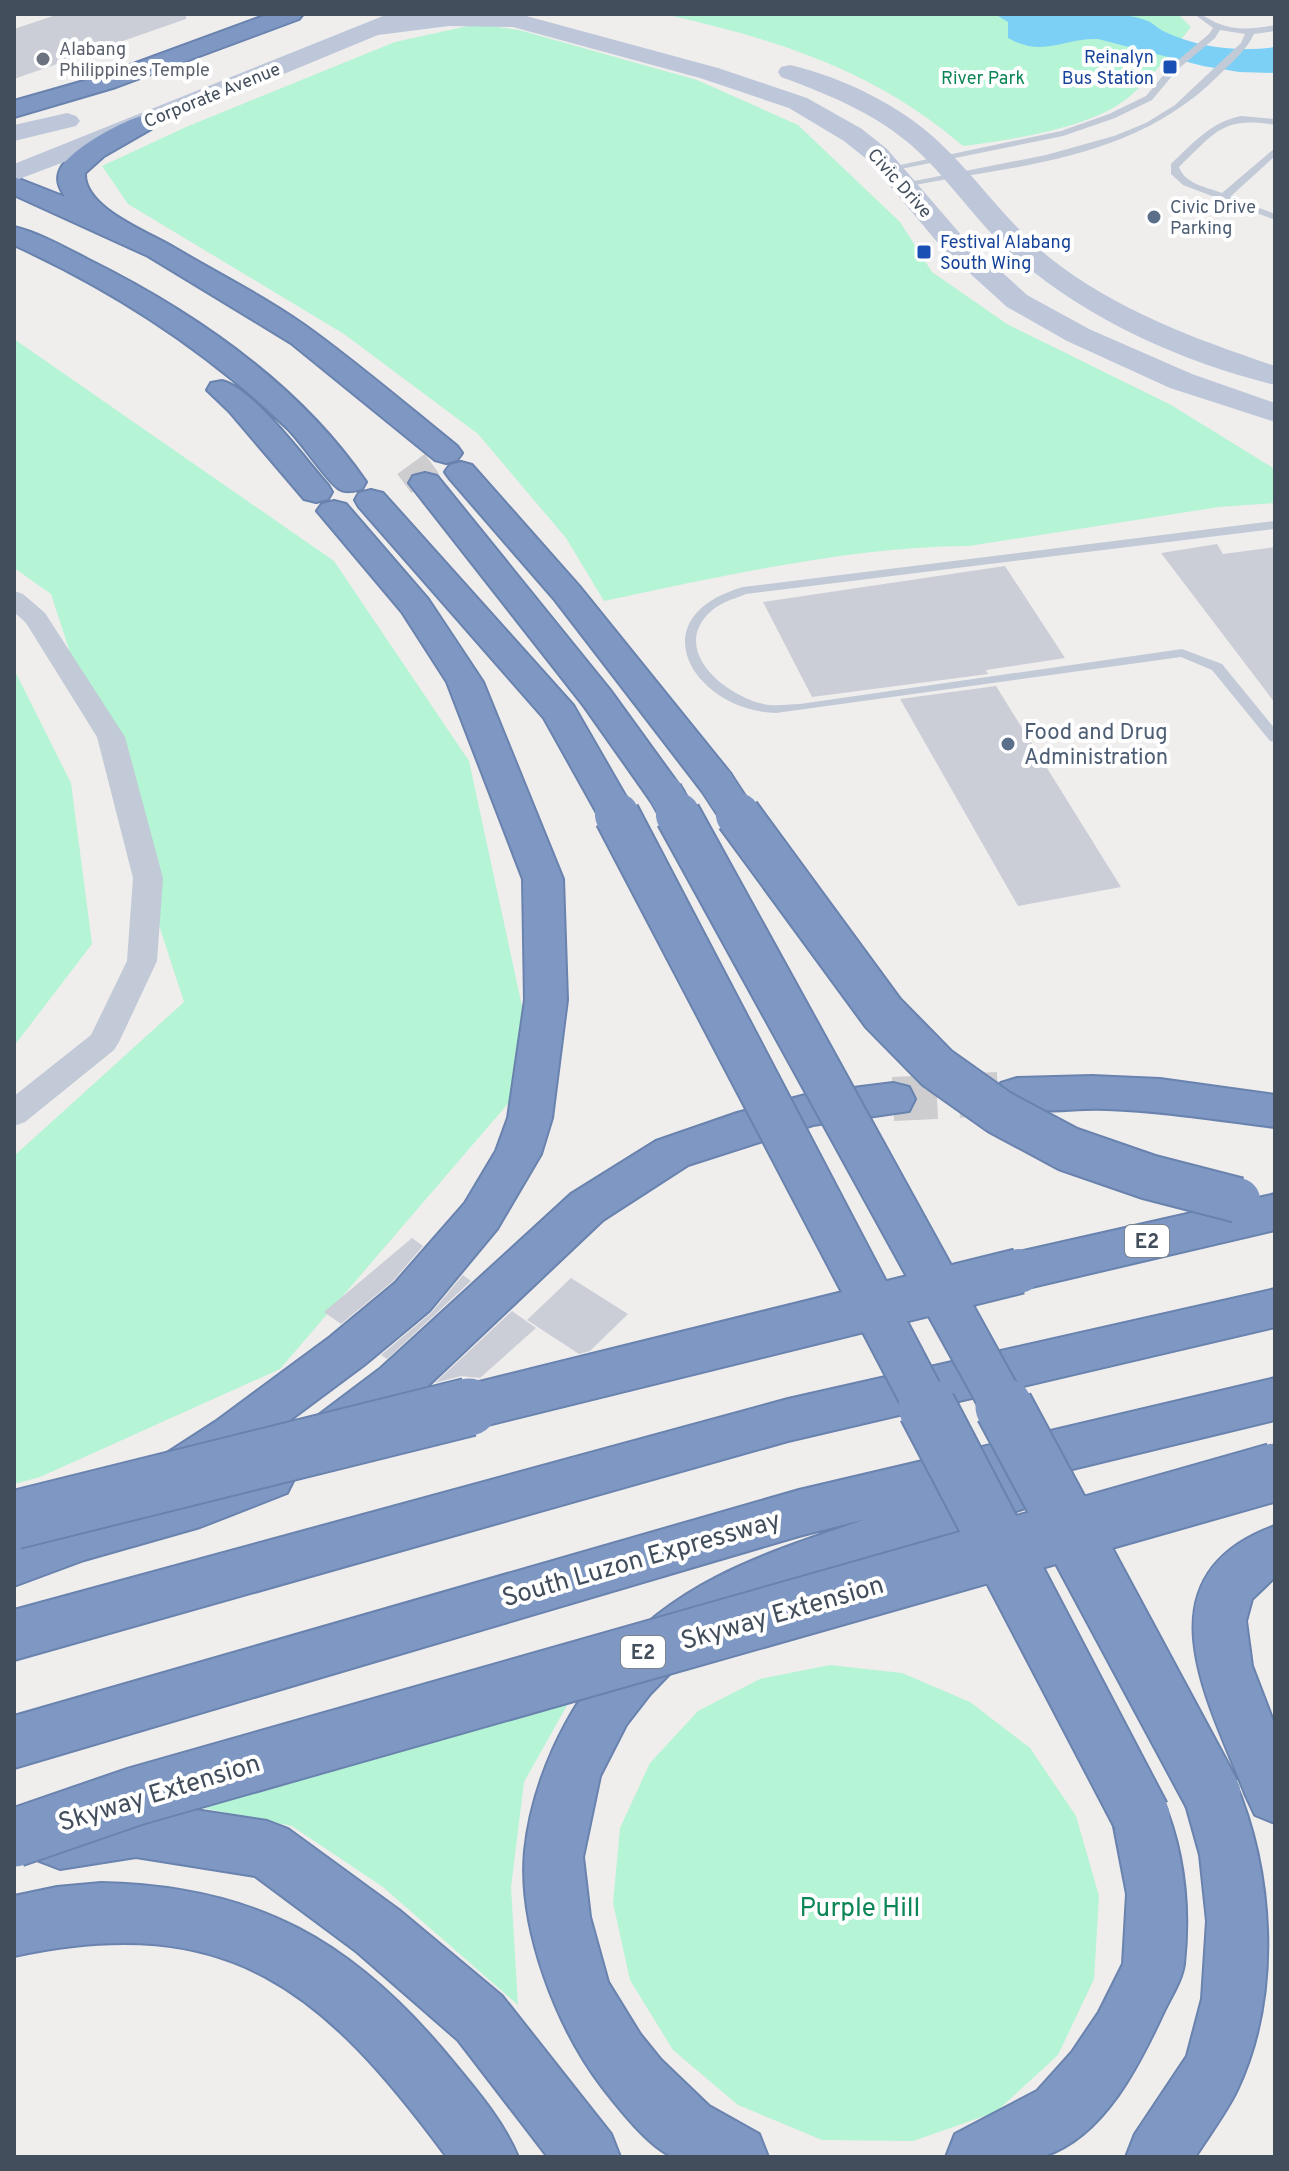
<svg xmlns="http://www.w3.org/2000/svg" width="1289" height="2171" viewBox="0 0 1289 2171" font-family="Overpass,sans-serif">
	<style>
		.green { fill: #b5f4d4 }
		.water { fill: #7cd0f6 }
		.building { fill: #cbced6 }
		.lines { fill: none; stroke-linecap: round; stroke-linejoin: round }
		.motorway-tunnel-far1 { stroke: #cdcdd0; stroke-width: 34; stroke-dasharray: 34 17; stroke-linecap: butt }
		.motorway-tunnel { stroke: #cdcdd0; stroke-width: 44; stroke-dasharray: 44 22; stroke-linecap: butt }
		.motorway-casing { stroke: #6983ae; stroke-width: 4 }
		.service { fill: #c1cad6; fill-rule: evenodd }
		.minor { fill: #c1cad6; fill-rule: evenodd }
		.secondary { fill: #bdc7d9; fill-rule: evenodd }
		.motorway { fill: #7e98c3; fill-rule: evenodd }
		.motorway-bridge-far2-casing { stroke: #6983ae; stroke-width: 37; stroke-linecap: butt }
		.motorway-bridge-far1-casing { stroke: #6983ae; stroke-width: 48; stroke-linecap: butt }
		.motorway-bridge-casing { stroke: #6983ae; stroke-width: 61; stroke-linecap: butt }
		.motorway-bridge-far2 { stroke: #7e98c3; stroke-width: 34 }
		.motorway-bridge-far1 { stroke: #7e98c3; stroke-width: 44 }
		.motorway-bridge { stroke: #7e98c3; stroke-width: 57 }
		.worship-dot { fill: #6b7280; stroke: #fff; stroke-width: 3 }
		.transit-dot { fill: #1a4fb4; stroke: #fff; stroke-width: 3 }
		.service-dot { fill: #5c6f8a; stroke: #fff; stroke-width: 3 }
		.labels { text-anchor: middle; stroke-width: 8; stroke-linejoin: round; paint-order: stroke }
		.far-worship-label { font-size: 18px; fill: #5b616d; stroke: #fff; text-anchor: start }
		.far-transit-label { font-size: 18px; fill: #164399; stroke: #fff; text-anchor: end }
		.far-park-label { font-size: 18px; fill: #0c8656; stroke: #fff }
		.far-street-label { font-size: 18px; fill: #434e5d; stroke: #fff }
		.far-service-label { font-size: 18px; fill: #4e5e75; stroke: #fff; text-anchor: start }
		.shield { fill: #fff; stroke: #7b838e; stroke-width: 2 }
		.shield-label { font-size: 20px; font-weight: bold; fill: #434e5d }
		.service-label { font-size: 22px; fill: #4e5e75; stroke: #fff; text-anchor: start }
		.near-street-label { font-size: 26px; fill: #434e5d; stroke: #fff }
		.near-park-label { font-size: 26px; fill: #0c8656; stroke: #fff }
	</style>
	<rect width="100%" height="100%" fill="#f0eded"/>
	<path class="green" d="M 664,14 L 1178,14 L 1191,27 C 1172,51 1153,77 1129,97 C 1092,128 1011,140 963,146 C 875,70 776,39 664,14 Z
		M 477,24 L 519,30 L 697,80 L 798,125 L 900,222 L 932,272 L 1007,324 L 1171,405 L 1275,469 L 1275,503 L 1219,507 L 969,546 C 847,547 724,576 604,601 L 566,538 L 478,434 L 344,334 L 128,204 L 102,166 L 186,127 L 395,42 Z
		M 14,339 L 334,561 L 469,761 L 536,1071 L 280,1369 L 40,1477 L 14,1484 L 14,1156 L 184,1002 L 51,594 L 14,568 Z
		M 14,669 L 71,783 L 92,944 L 14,1046 Z
		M 592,1661 L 524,1782 L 511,1887 L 518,2005 L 383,1887 L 292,1826 L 178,1803 Z
		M 830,1665 L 902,1673 L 970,1702 L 1030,1748 L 1076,1816 L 1099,1896 L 1094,1979 L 1058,2055 L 996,2112 L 913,2141 L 822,2140 L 738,2105 L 673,2050 L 630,1980 L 613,1903 L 620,1828 L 650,1763 L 698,1711 L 760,1679 Z"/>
	<path class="water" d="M 995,14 C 1035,14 1115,6 1150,22 C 1155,25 1160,30 1165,32 C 1199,48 1239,52 1275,47 L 1275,73 L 1239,72 L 1203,66 L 1098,39 C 1062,38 1044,58 1008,38 L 1008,22 Z"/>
	<path class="building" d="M 59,14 L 186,14 L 186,19 L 14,79 L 14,29 Z
		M 1217,544 L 1223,554 L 1275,547 L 1275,703 L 1161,553 Z
		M 1005,566 L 1065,658 L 986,670 L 988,674 L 812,697 L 763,602 Z
		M 996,686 L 1121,887 L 1018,906 L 900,699 Z
		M 412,1238 L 423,1246 L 393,1281 L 341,1324 L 324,1312 Z
		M 463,1275 L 471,1281 L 387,1359 L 381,1355 L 431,1313 Z
		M 571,1278 L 628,1314 L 590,1351 L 579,1354 L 527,1320 Z
		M 512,1311 L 536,1328 L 480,1378 L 461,1376 L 435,1383 Z"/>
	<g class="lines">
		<path class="motorway-tunnel-far1" d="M 411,464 L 425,483"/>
		<path class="motorway-tunnel" d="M 893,1099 L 998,1094"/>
		<g class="motorway-casing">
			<path id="motorway" d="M 269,14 L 303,14 L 299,19 L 116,87 L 14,117 L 14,101 L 98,77 Z
				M 142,116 L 151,119 L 155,124 L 151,129 L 104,156 L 85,173 C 83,208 148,232 173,247 C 220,275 271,300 314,332 C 363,368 410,408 457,446 L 462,453 L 457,460 L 446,463 L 435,460 L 291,343 L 148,256 L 14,195 L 14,177 L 65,197 C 61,190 56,182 59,173 C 64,152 122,121 142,116 Z
				M 14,227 C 39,233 64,247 87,259 C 192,311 299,384 366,482 L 362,489 C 354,491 345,493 338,488 C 326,480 302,442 287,428 C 207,351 115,291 14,245 Z
				M 222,381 C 254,389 304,458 328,485 L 332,492 L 328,499 L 316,502 L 304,499 L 229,411 L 207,390 L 211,383 Z
				M 461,462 L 472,465 L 579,586 L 730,773 L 735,782 L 730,791 L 716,794 L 702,791 L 555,600 L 450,479 L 445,472 L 450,465 Z
				M 425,473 L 437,476 L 610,690 L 684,792 L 679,801 L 665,804 L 651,801 L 584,706 L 409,483 L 413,476 Z
				M 371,490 L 383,493 L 573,705 L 630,804 L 625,813 L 611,816 L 597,813 L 544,718 L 359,507 L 355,500 L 359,493 Z
				M 334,501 L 346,504 L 428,599 L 483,682 L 563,879 L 567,1000 L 552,1118 L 541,1154 L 497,1229 L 429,1311 L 364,1365 L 216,1475 L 269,1455 L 287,1461 L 295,1477 L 287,1493 L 200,1527 L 84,1560 L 14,1586 L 14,1539 L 60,1522 L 215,1422 L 330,1337 L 395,1283 L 465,1203 L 496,1151 L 508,1118 L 525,1000 L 523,879 L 447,682 L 402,612 L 317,511 L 322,504 Z
				M 1092,1076 L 1160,1079 L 1275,1095 L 1275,1127 C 1219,1120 1164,1111 1107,1109 C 1073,1107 1035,1116 1001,1105 L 995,1094 L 1001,1083 L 1017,1078 Z
				M 893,1083 L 909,1087 L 915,1099 L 909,1111 L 813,1125 L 688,1165 L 603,1220 L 417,1396 L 344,1453 L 326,1459 L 308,1453 L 301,1438 L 308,1423 L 381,1368 L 571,1194 L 656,1141 L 737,1113 L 813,1093 Z
				M 1275,1194 L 1275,1230 L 1019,1290 L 1002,1284 L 995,1271 L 1002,1258 L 1019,1252 Z
				M 1275,1289 L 1275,1327 L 788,1441 L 14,1660 L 14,1610 L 788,1399 Z
				M 1275,1378 L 1275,1420 L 1027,1480 L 1033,1492 L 1025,1508 L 793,1590 L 740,1618 L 677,1666 L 650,1694 L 626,1725 L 600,1776 L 583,1857 L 590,1917 L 608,1982 L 640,2034 L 661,2060 L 709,2106 L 759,2134 L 768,2157 C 748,2157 687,2162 672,2156 C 649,2147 618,2107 603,2088 C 557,2028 518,1928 525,1851 C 532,1783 565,1711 610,1660 C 680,1578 769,1553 866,1519 L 799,1536 L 14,1768 L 14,1716 L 799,1490 Z
				M 1275,1526 L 1275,1577 L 1252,1599 L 1246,1621 L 1252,1666 L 1275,1726 L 1275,1823 L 1255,1815 L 1246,1796 C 1209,1701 1136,1576 1275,1526 Z
				M 1212,1767 L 1232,1775 C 1274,1870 1282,1994 1237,2090 C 1226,2113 1209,2135 1195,2157 L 1126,2157 L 1135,2134 L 1187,2056 L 1202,1999 L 1207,1921 L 1200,1855 L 1183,1794 L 1192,1775 Z
				M 1141,1788 L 1161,1796 C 1184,1849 1190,1908 1184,1964 C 1182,1979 1172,1995 1165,2009 C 1140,2063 1105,2136 1044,2156 C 1028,2161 967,2157 946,2157 L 955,2134 L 1037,2091 L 1072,2052 L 1099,2012 L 1123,1964 L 1127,1894 L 1112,1816 L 1121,1796 Z
				M 136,1801 L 267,1821 L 288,1829 L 399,1910 L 502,1996 L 611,2134 L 620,2157 L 548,2157 L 458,2040 L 357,1952 L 255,1876 L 136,1857 L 60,1869 L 39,1861 L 31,1841 L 39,1821 L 60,1813 Z
				M 101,1883 C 257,1886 355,1942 453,2062 C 477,2091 503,2121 518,2157 L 447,2157 C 325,1992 230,1909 14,1956 L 14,1896 L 57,1887 Z"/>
		</g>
		<path class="service" d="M 1194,14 C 1204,14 1208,19 1217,23 C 1235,31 1256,29 1275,25 L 1275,31 L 1254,34 C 1246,51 1231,63 1218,76 C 1133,161 1017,165 904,187 L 899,184 L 1046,155 L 1114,136 L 1146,123 L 1175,105 L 1241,43 L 1245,34 L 1220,30 L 1215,38 L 1177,70 L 1152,100 L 1115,118 L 1063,136 L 891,171 L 886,168 L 1061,131 L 1109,114 L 1146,96 L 1171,66 L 1209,34 L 1213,28 Z
			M 1241,116 L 1275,119 L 1275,125 C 1222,116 1215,133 1179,167 C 1185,184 1206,187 1222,193 L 1275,148 L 1275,156 L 1230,197 L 1275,214 L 1275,220 L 1183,185 L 1171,174 L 1171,164 C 1193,143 1211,122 1241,116 Z
			M 1275,521 L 1275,529 L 746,594 C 731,600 718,603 707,615 C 671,655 732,700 769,705 C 779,706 790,704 800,704 L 1182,649 L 1222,664 L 1275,729 L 1275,742 L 1270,741 L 1212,670 L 1181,657 L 776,713 C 695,711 636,618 743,587 Z"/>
		<path class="minor" d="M 14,591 L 23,594 L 45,613 L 125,737 L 163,878 L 157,961 L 119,1042 L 114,1050 L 25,1122 L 14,1126 L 14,1096 L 91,1035 L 127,961 L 133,878 L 97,737 L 26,623 L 14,612 Z"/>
		<path class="secondary" d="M 388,14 L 519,14 L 718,68 L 807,98 L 862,129 L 887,149 L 963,237 L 1027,295 L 1089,329 L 1192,374 L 1275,403 L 1275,422 L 1170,388 L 1067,341 L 1007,307 L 943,249 L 869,161 L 844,141 L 789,108 L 700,78 L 513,27 L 449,26 L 378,35 L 151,129 L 14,181 L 14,164 Z
			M 790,65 C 844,78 900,105 940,143 C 979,180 1008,224 1050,258 C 1117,311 1196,339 1275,366 L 1275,385 C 1185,363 1090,321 1019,260 C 983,230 957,190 924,157 C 884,117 833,96 781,77 L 778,72 L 781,67 Z
			M 67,113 L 76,116 L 80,121 L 76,126 L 14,141 L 14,125 Z"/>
		<use href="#motorway" class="motorway"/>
		<g class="motorway-bridge-far2-casing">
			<path id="motorway-bridge-far2" d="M 716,782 L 739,817
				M 665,792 L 679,817
				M 611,804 L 618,817"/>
		</g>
		<g class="motorway-bridge-far1-casing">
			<path id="motorway-bridge-far1" d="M 617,815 L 928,1409
				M 678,815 L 1005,1409
				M 738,815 L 883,1013 L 937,1068 L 999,1112 L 1068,1149 L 1149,1177 L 1238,1200
				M 461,1409 L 1019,1271"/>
		</g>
		<g class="motorway-bridge-casing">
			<path id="motorway-bridge" d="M 927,1407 L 1141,1816
				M 1004,1407 L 1212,1794
				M 14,1520 L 469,1407
				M 14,1838 L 136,1796 L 1275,1472"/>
		</g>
		<use href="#motorway-bridge-far2" class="motorway-bridge-far2"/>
		<use href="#motorway-bridge-far1" class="motorway-bridge-far1"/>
		<use href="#motorway-bridge" class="motorway-bridge"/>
	</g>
	<circle class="worship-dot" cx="43" cy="59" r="8"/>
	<g class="transit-dot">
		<rect x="1162" y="59" width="16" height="16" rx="4"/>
		<rect x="916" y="244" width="16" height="16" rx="4"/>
	</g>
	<g class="service-dot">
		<circle cx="1154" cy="217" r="8"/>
		<circle cx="1008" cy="744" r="8"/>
	</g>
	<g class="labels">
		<g class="far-worship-label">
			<text x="59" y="55">Alabang<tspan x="59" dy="21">Philippines Temple</tspan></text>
		</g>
		<g class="far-transit-label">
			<text x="1154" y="63">Reinalyn<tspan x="1154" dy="21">Bus Station</tspan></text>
			<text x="940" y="248" text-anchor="start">Festival Alabang<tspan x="940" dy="21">South Wing</tspan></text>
		</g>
		<g class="far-park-label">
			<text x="983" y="84">River Park</text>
		</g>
		<g class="far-street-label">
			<text transform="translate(212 95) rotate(-22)" y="6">Corporate Avenue</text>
			<text transform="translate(900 183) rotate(48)" y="6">Civic Drive</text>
		</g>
		<g class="far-service-label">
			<text x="1170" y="213">Civic Drive<tspan x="1170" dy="21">Parking</tspan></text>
		</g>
		<g class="shield">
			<rect x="1125" y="1225" width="44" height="32" rx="6"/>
			<rect x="621" y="1636" width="44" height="32" rx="6"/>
		</g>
		<g class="shield-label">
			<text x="1147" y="1248">E2</text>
			<text x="643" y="1659">E2</text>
		</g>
		<g class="service-label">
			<text x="1024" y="739">Food and Drug<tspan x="1024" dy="25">Administration</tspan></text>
		</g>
		<g class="near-street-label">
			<text transform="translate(641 1558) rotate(-16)" y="9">South Luzon Expressway</text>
			<text transform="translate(782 1612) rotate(-16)" y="9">Skyway Extension</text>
			<text transform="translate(159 1792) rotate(-17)" y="9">Skyway Extension</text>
		</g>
		<g class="near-park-label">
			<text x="860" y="1916">Purple Hill</text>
		</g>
	</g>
	<rect width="1289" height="2171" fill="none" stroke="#434e5d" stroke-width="32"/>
</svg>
